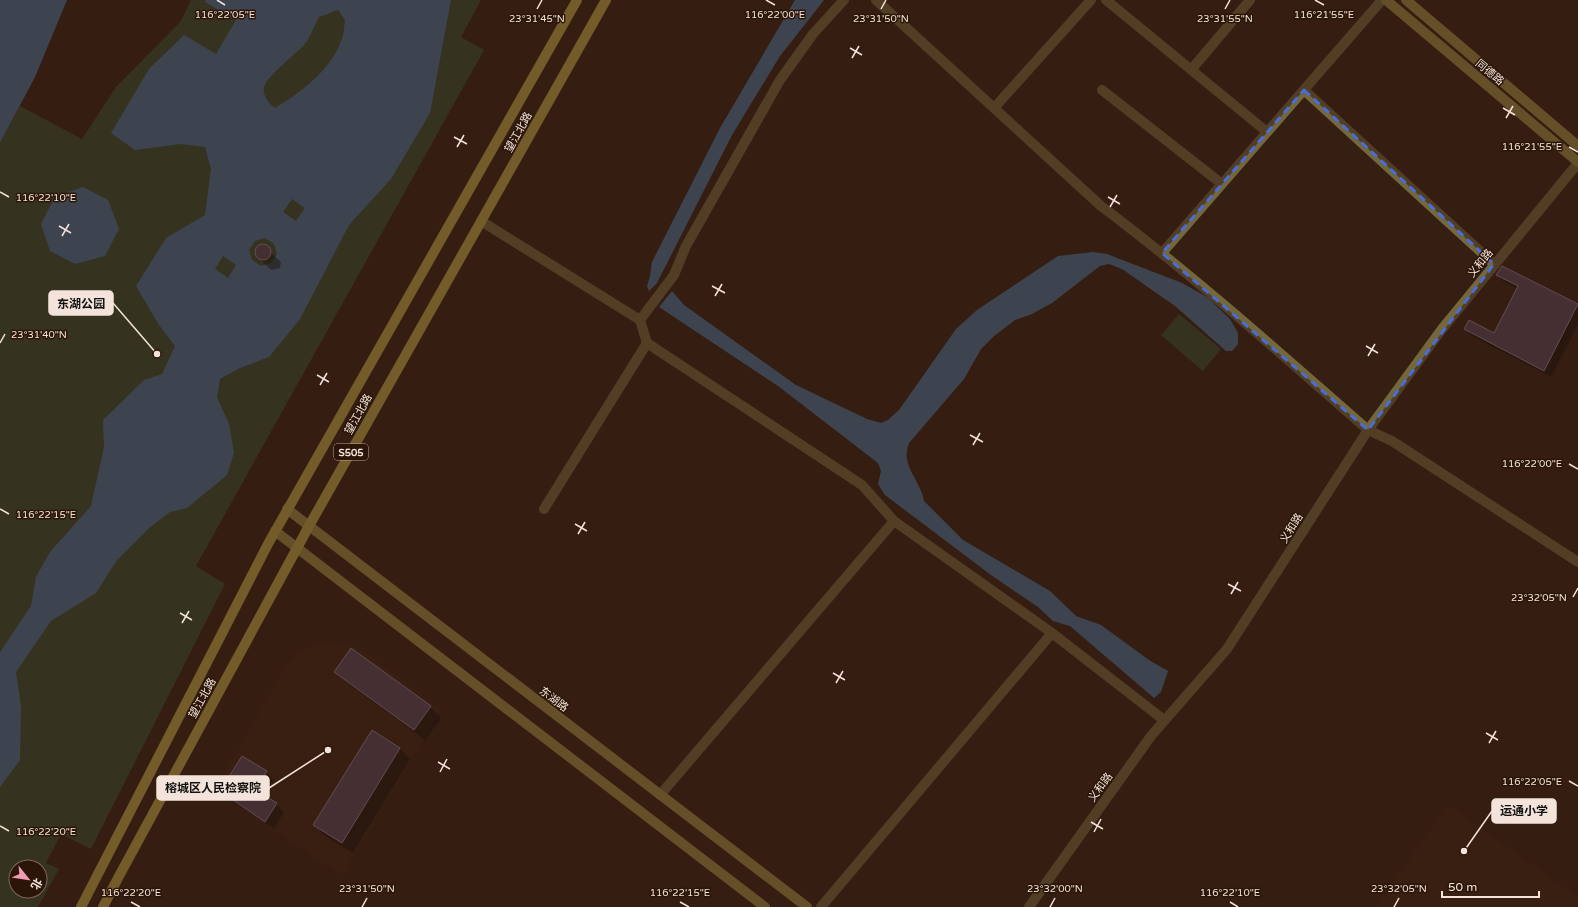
<svg xmlns="http://www.w3.org/2000/svg" width="1578" height="907" viewBox="0 0 1578 907" font-family="'Varela Round','Noto Sans SC',sans-serif">
	<style>
		.built { fill: #3f2212 }
		.green { fill: #364c2f; fill-rule: evenodd }
		.water { fill: #47749c; fill-rule: evenodd }
		.shadow { fill: #0007 }
		.building { fill: #59465b; stroke: #9a859c }
		.lines { fill: none; stroke-linecap: round; stroke-linejoin: round }
		.minor { stroke: #73673b; stroke-width: 10 }
		.tertiary { stroke: #73673b; stroke-width: 10 }
		.secondary { stroke: #a08c43; stroke-width: 10 }
		.primary { stroke: #c2a848; stroke-width: 10 }
		.marked { fill: none; stroke: #486cd8; stroke-width: 3; stroke-dasharray: 8 5; stroke-linejoin: round }
		.ticks { fill: none; stroke: #f3e3da; stroke-width: 1.5 }
		.labels { text-anchor: middle; stroke-width: 3; stroke-linejoin: round; paint-order: stroke }
		.shield { fill: #2b1508; stroke: #b7a59b; stroke-width: 1 }
		.shield-label { font-size: 10px; font-weight: bold; fill: #f3e3da }
		.street-label { font-size: 11px; fill: #f3e3da; stroke: #2b1508 }
		.ticks-label { font-size: 10px; text-anchor: middle; fill: #f3e3da; stroke: #2b1508; stroke-width: 3; stroke-linejoin: round; paint-order: stroke }
		.leader { fill: none; stroke: #f3e3da; stroke-width: 1.5 }
		.callout-dot { fill: #f3e3da; stroke: #2b1508; stroke-width: 1.5 }
		.callout { fill: #f3e3da; stroke: #f3e3da; stroke-width: 1.5 }
		.callout-label { font-size: 12px; text-anchor: middle; font-weight: bold; fill: #111 }
	</style>
	<rect width="100%" height="100%" fill="#351e12"/>
	<path class="built" d="M 326,642 L 356,646 L 442,709 L 342,875 L 215,791 L 286,665 L 299,652 L 307,648 Z
		M 1448,805 L 1578,897 L 1578,907 L 1376,907 Z"/>
	<path class="green" d="M 191,0 L 481,0 L 461,37 L 484,50 L 196,566 L 225,584 L 91,849 L 61,834 L 46,863 L 59,869 L 38,907 L 0,907 L 0,143 L 20,106 L 82,139 L 116,87 L 181,21 ZM 16,867 L 40,867 L 40,891 L 16,891 Z
		M 1179,314 L 1221,349 L 1203,371 L 1161,335 Z"/>
	<path class="water" d="M 0,0 L 67,0 L 35,77 L 0,143 Z
		M 206,0 L 451,0 L 430,113 L 391,179 L 349,225 L 300,319 L 269,357 L 240,368 L 220,379 L 217,397 L 229,424 L 234,453 L 227,475 L 187,508 L 170,512 L 149,528 L 117,560 L 96,593 L 51,621 L 16,672 L 21,706 L 20,760 L 0,787 L 0,652 L 31,606 L 36,577 L 50,552 L 91,506 L 104,447 L 103,420 L 144,380 L 162,374 L 175,346 L 159,325 L 136,286 L 166,238 L 205,215 L 211,169 L 205,147 L 181,144 L 135,150 L 111,133 L 149,69 L 184,35 L 216,54 L 236,20 L 205,2 ZM 338,10 L 345,20 C 344,26 344,35 341,41 C 331,70 300,93 275,108 C 269,104 262,95 264,87 C 267,76 296,54 304,45 C 311,37 314,25 319,17 ZM 292,199 L 305,208 L 296,221 L 283,212 ZM 265,238 L 274,244 L 277,254 L 271,263 L 261,266 L 252,260 L 249,250 L 255,241 ZM 223,256 L 236,265 L 228,278 L 215,269 Z
		M 795,0 L 824,0 L 780,56 L 732,135 L 657,283 L 649,291 L 647,286 L 650,276 L 652,262 L 720,128 Z
		M 83,187 L 108,200 L 119,229 L 105,256 L 75,264 L 50,251 L 41,224 L 55,197 Z
		M 1093,252 L 1107,254 L 1182,283 L 1207,297 L 1230,319 L 1238,333 L 1238,344 L 1232,351 L 1226,351 L 1175,306 L 1122,269 L 1109,264 L 1100,266 L 1052,303 L 1032,314 L 1015,320 L 994,336 L 981,349 L 964,379 L 909,443 C 900,466 920,479 924,501 L 963,540 L 1050,591 L 1076,616 L 1101,625 L 1149,660 L 1168,671 L 1161,692 L 1154,698 L 1070,626 L 1053,621 L 1038,607 L 991,575 L 885,495 L 878,484 L 881,471 L 878,463 L 778,386 L 659,307 L 672,291 L 684,305 L 796,385 L 867,419 L 881,423 L 888,420 L 899,410 L 956,329 L 977,310 L 1058,256 Z"/>
	<path class="shadow" d="M 264,246 L 281,262 L 280,268 L 273,270 L 270,269 L 259,258 L 257,251 L 258,248 Z
		M 1503,267 L 1578,305 L 1578,325 L 1551,377 L 1472,336 L 1465,329 L 1495,334 L 1518,289 L 1504,282 L 1497,275 Z
		M 351,649 L 430,707 L 441,718 L 425,740 L 346,682 L 335,672 Z
		M 400,749 L 410,759 L 353,853 L 325,836 L 315,825 Z
		M 266,772 L 274,780 L 264,796 L 276,804 L 284,812 L 274,829 L 229,799 L 222,791 Z"/>
	<path class="building" d="M255 252a8 8 0 1 1 16 0a8 8 0 1 1-16 0Z
		M 1502,266 L 1578,304 L 1544,371 L 1464,329 L 1469,320 L 1494,333 L 1518,286 L 1496,275 Z
		M 351,648 L 431,706 L 414,730 L 334,672 Z
		M 372,730 L 400,748 L 342,843 L 313,825 Z
		M 242,756 L 267,771 L 255,790 L 277,803 L 265,822 L 220,791 Z"/>
	<g class="lines">
		<path class="minor" d="M 876,0 L 1101,206 C 1194,276 1280,353 1368,430 L 1392,441 L 1578,562
			M 1106,0 L 1267,132
			M 1191,70 L 1250,0
			M 1102,90 L 1222,184
			M 1304,90 L 1494,264
			M 994,108 L 1091,0
			M 481,221 L 640,320 L 647,343 L 862,485 L 894,521 L 1052,633 L 1164,720
			M 1162,253 L 1382,0
			M 640,320 L 674,275 L 686,246 L 780,80 L 813,34 L 844,0
			M 544,509 L 647,343
			M 660,795 L 894,521
			M 821,907 L 1052,633"/>
		<path class="tertiary" d="M 1029,907 L 1151,736 L 1227,649 L 1368,430 L 1442,329 L 1578,163"/>
		<path class="secondary" d="M 1386,0 L 1578,162
			M 1406,0 L 1578,146
			M 287,509 L 807,907
			M 275,531 L 765,907"/>
		<path class="primary" d="M 81,907 L 268,544 L 577,0
			M 103,907 L 118,878 L 309,526 L 606,0"/>
	</g>
	<path d="M0 0H1578V907H0ZM 1304,90 L 1494,264 L 1368,430 L 1162,253 Z" fill="#351e12" fill-opacity=".55" fill-rule="evenodd"/>
	<path class="marked" d="M 1304,90 L 1494,264 L 1368,430 L 1162,253 Z"/>
	<path class="ticks" d="M 217,0 L 225,5M 766,0 L 775,5M 1315,0 L 1324,5M 537,9 L 542,0M 881,9 L 886,0M 1225,9 L 1230,0M 850,48 L 862,55M 852,58 L 859,46M 1503,108 L 1515,115M 1506,118 L 1513,106M 454,137 L 467,144M 457,147 L 464,135M 1569,147 L 1578,152M 0,192 L 9,197M 1108,197 L 1120,204M 1110,207 L 1117,195M 59,226 L 71,233M 62,236 L 69,224M 712,286 L 725,293M 715,296 L 722,284M 0,343 L 5,334M 1366,346 L 1378,353M 1368,356 L 1375,344M 317,375 L 329,382M 320,385 L 327,373M 970,435 L 983,442M 973,445 L 980,433M 1569,464 L 1578,469M 0,509 L 9,514M 575,524 L 587,531M 578,534 L 585,522M 1228,584 L 1241,591M 1231,594 L 1238,582M 1573,597 L 1578,588M 180,613 L 192,620M 182,623 L 189,611M 833,673 L 845,680M 836,683 L 843,671M 1486,733 L 1498,740M 1489,743 L 1496,731M 438,762 L 450,769M 440,772 L 447,759M 1569,781 L 1578,786M 1091,822 L 1103,829M 0,826 L 9,831M 1094,832 L 1101,819M 131,902 L 140,907M 680,902 L 689,907M 1230,902 L 1238,907M 362,907 L 367,898M 1050,907 L 1055,898M 1394,907 L 1399,898"/>
	<g class="labels">
		<rect class="shield" x="334" y="444" width="34" height="16" rx="3"/>
		<g class="shield-label">
			<text x="351" y="456">S505</text>
		</g>
		<g class="street-label">
			<text transform="translate(1490 72) rotate(40)" y="4">同德路</text>
			<text transform="translate(518 132) rotate(-61)" y="4">望江北路</text>
			<text transform="translate(1480 263) rotate(-51)" y="4">义和路</text>
			<text transform="translate(358 414) rotate(-61)" y="4">望江北路</text>
			<text transform="translate(1291 528) rotate(-58)" y="4">义和路</text>
			<text transform="translate(202 698) rotate(-61)" y="4">望江北路</text>
			<text transform="translate(554 699) rotate(37)" y="4">东湖路</text>
			<text transform="translate(1100 787) rotate(-54)" y="4">义和路</text>
		</g>
	</g>
	<g class="ticks-label">
		<text x="225" y="18">116°22'05"E</text>
		<text x="775" y="18">116°22'00"E</text>
		<text x="1324" y="18">116°21'55"E</text>
		<text x="537" y="22">23°31'45"N</text>
		<text x="881" y="22">23°31'50"N</text>
		<text x="1225" y="22">23°31'55"N</text>
		<text x="1532" y="150">116°21'55"E</text>
		<text x="46" y="201">116°22'10"E</text>
		<text x="39" y="338">23°31'40"N</text>
		<text x="1532" y="467">116°22'00"E</text>
		<text x="46" y="518">116°22'15"E</text>
		<text x="1539" y="601">23°32'05"N</text>
		<text x="1532" y="785">116°22'05"E</text>
		<text x="46" y="835">116°22'20"E</text>
		<text x="367" y="892">23°31'50"N</text>
		<text x="1055" y="892">23°32'00"N</text>
		<text x="1399" y="892">23°32'05"N</text>
		<text x="131" y="896">116°22'20"E</text>
		<text x="680" y="896">116°22'15"E</text>
		<text x="1230" y="896">116°22'10"E</text>
	</g>
	<path class="leader" d="M157 354L113 303M328 750L269 788M1464 851L1492 811"/>
	<g class="callout-dot">
		<circle cx="157" cy="354" r="4"/>
		<circle cx="328" cy="750" r="4"/>
		<circle cx="1464" cy="851" r="4"/>
	</g>
	<g class="callout">
		<rect x="49" y="291" width="64" height="24" rx="4"/>
		<rect x="157" y="776" width="112" height="24" rx="4"/>
		<rect x="1492" y="799" width="64" height="24" rx="4"/>
	</g>
	<g class="callout-label">
		<text x="81" y="308">东湖公园</text>
		<text x="213" y="792">榕城区人民检察院</text>
		<text x="1524" y="815">运通小学</text>
	</g>
	<g transform="translate(28 879) rotate(120)"><circle r="19" fill="#2b1508" stroke="#7b675c"/>
	<path d="M0-3L7 15L0 10L-7 15Z" fill="#f09ab4"/>
	<text y="-6" font-size="11" font-weight="bold" text-anchor="middle" fill="#f3e3da">北</text>
	</g>
	<path d="M1442 891v6h97v-6" fill="none" stroke="#f3e3da" stroke-width="2"/>
	<text x="1448" y="891" font-size="12" fill="#f3e3da" stroke="#2b1508" stroke-width="3" paint-order="stroke">50 m</text>
</svg>
